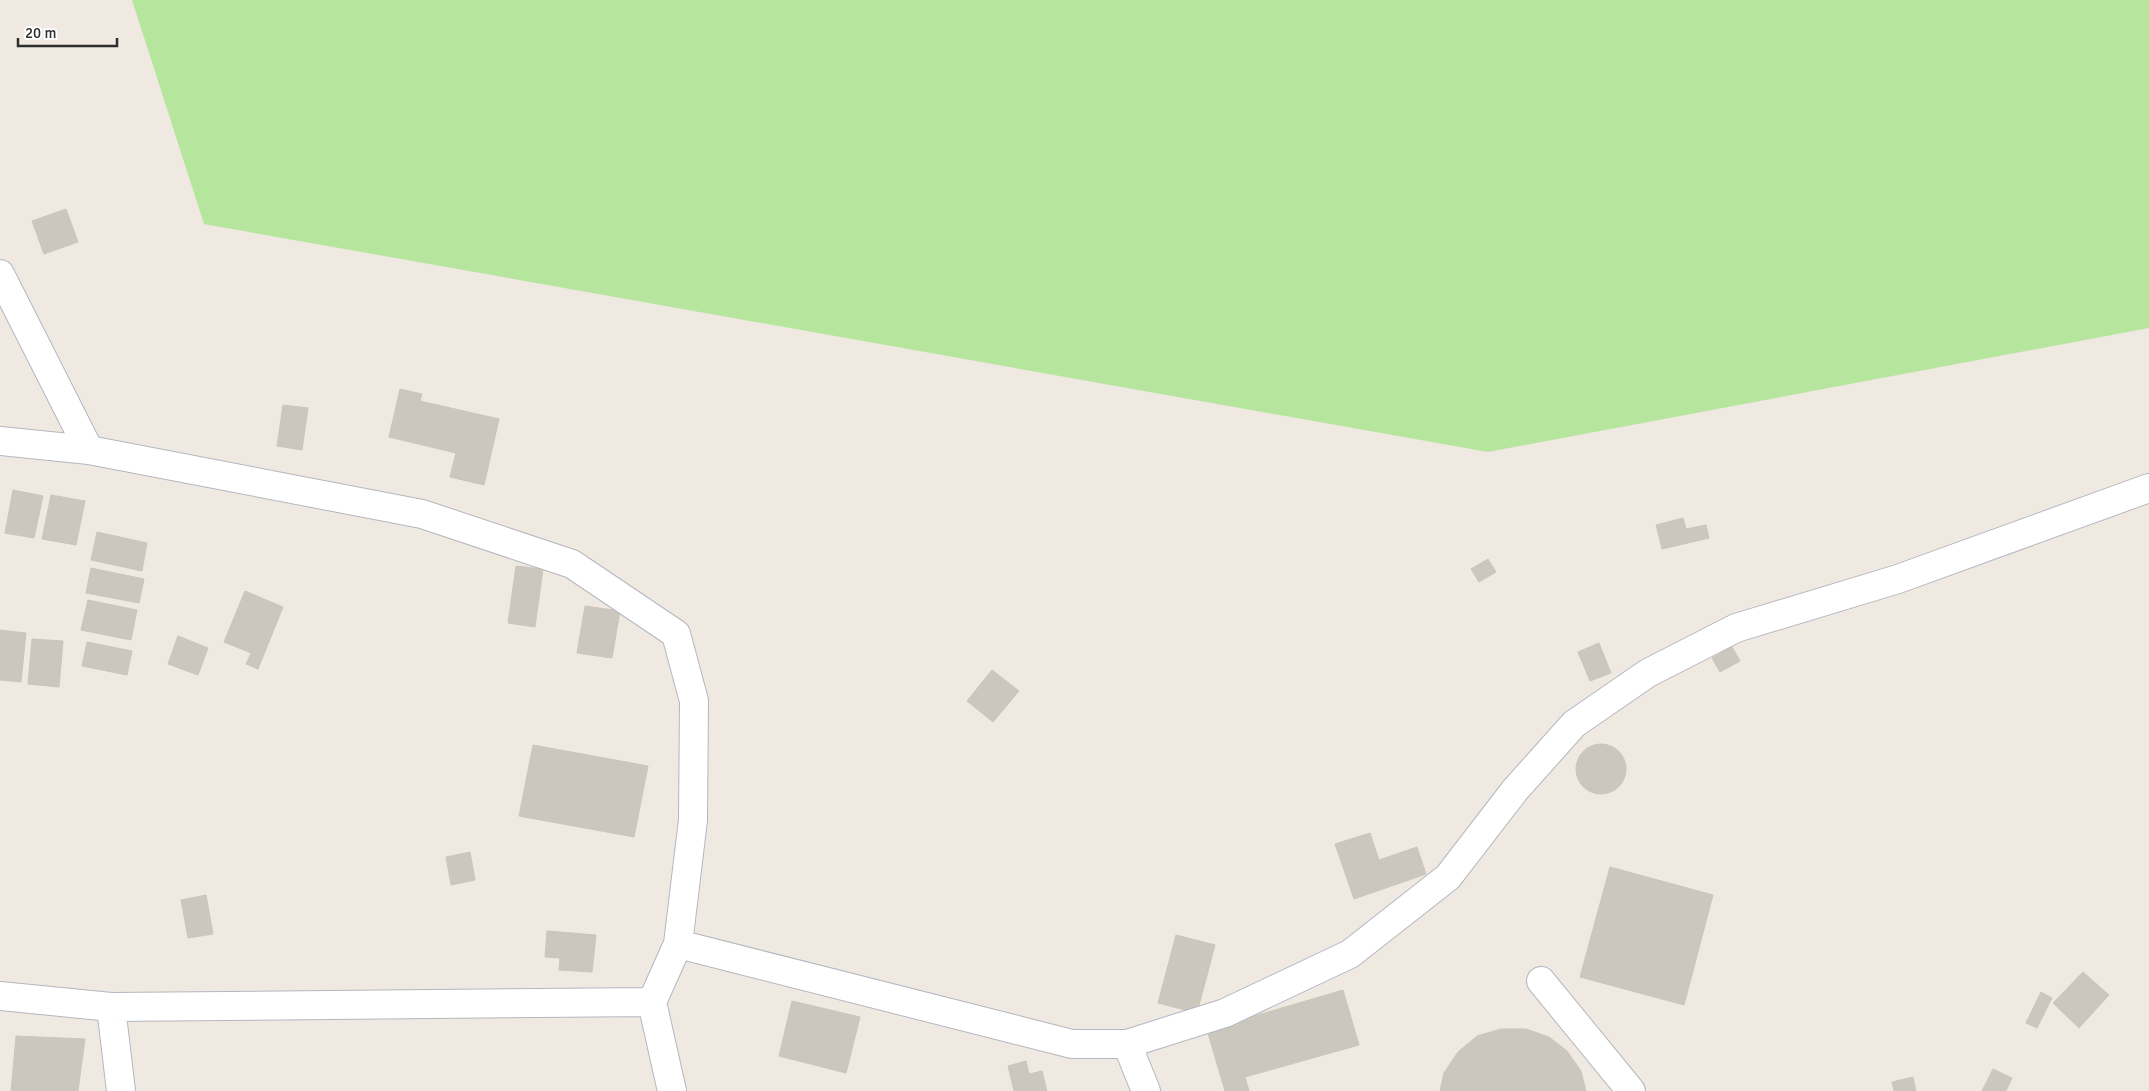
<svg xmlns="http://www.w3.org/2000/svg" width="2149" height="1091" viewBox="0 0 2149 1091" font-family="Signika,sans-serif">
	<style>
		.green { fill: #b6e59e }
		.building { fill: #cbc7bf; stroke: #cbc5ba }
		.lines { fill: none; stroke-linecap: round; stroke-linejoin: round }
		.minor-casing { stroke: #b4b7c1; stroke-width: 30 }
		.minor { stroke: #fff; stroke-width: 28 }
	</style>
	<rect width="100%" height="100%" fill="#efe9e1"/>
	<path class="green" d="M 132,0 L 2149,0 L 2149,328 L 1488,452 L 204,224 Z"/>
	<path class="building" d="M 66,209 L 78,242 L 44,254 L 32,221 Z
		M 400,389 L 422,394 L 420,401 L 499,419 L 484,485 L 450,477 L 456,453 L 389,437 Z
		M 283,405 L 308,408 L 302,450 L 277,446 Z
		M 13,490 L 43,496 L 34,538 L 5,533 Z
		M 51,495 L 85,501 L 76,545 L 42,539 Z
		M 1683,518 L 1686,529 L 1706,525 L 1709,538 L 1662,549 L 1656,525 Z
		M 97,532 L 147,543 L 142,571 L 91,560 Z
		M 1488,559 L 1496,572 L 1479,582 L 1471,569 Z
		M 516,566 L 543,569 L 535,627 L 508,623 Z
		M 91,568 L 144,579 L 139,603 L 86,593 Z
		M 245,591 L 283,607 L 258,669 L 246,664 L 251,653 L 224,642 Z
		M 88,600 L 137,610 L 131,640 L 81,630 Z
		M 585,606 L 620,611 L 612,658 L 577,653 Z
		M 0,630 L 26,633 L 21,682 L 0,680 Z
		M 178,636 L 208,648 L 198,675 L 168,664 Z
		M 32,639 L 63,641 L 59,687 L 28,684 Z
		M 87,642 L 132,651 L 127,675 L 82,666 Z
		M 1599,643 L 1611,673 L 1590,681 L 1578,652 Z
		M 1732,647 L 1740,661 L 1720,672 L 1712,658 Z
		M 992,670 L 1019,691 L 993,722 L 967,701 Z
		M1576 769a25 25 0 1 1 50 0a25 25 0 1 1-50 0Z
		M 533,745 L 648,766 L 634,837 L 519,816 Z
		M 1370,833 L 1379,860 L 1417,847 L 1426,874 L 1354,899 L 1335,844 Z
		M 470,852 L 475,880 L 451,885 L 446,857 Z
		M 1610,867 L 1713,895 L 1684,1005 L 1580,977 Z
		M 206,895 L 213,934 L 188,938 L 181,900 Z
		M 547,931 L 596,935 L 592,972 L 559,970 L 560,958 L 545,957 Z
		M 1176,935 L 1215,945 L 1197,1013 L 1158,1003 Z
		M 2083,972 L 2109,995 L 2079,1028 L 2053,1003 Z
		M 1343,990 L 1359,1045 L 1245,1077 L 1249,1091 L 1225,1091 L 1207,1030 Z
		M 2041,992 L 2052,998 L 2037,1028 L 2026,1023 Z
		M 792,1001 L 860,1017 L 846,1073 L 779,1056 Z
		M 1501,1029 L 1526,1029 L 1549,1037 L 1567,1051 L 1581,1071 L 1586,1091 L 1440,1091 L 1444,1073 L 1458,1052 L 1477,1036 Z
		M 16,1036 L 85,1039 L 78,1091 L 11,1091 Z
		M 1026,1061 L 1029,1074 L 1042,1071 L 1047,1091 L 1014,1091 L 1008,1066 Z
		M 1993,1069 L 2012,1078 L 2006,1091 L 1982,1091 Z
		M 1913,1077 L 1916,1091 L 1894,1091 L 1892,1082 Z"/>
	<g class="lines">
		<g class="minor-casing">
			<path id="minor" d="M 0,274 L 89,450
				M 0,441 L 89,450 L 422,514 L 572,564 L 676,634 L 694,701 L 693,820 L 678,944 L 652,1002 L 672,1091
				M 678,944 L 1072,1044 L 1127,1044 L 1225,1013 L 1350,954 L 1448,877 L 1515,790 L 1574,724 L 1648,673 L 1736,628 L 1898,579 L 2149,488
				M 1541,981 L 1631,1091
				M 0,996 L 111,1007 L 652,1002
				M 111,1007 L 121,1091
				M 1127,1044 L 1146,1091"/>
		</g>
		<use href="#minor" class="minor"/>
	</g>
	<path d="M18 38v8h99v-8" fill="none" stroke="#2e2e2e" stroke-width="2.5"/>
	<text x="25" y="38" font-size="15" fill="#2e2e2e" stroke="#ffffff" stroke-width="4" paint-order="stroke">20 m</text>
</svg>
